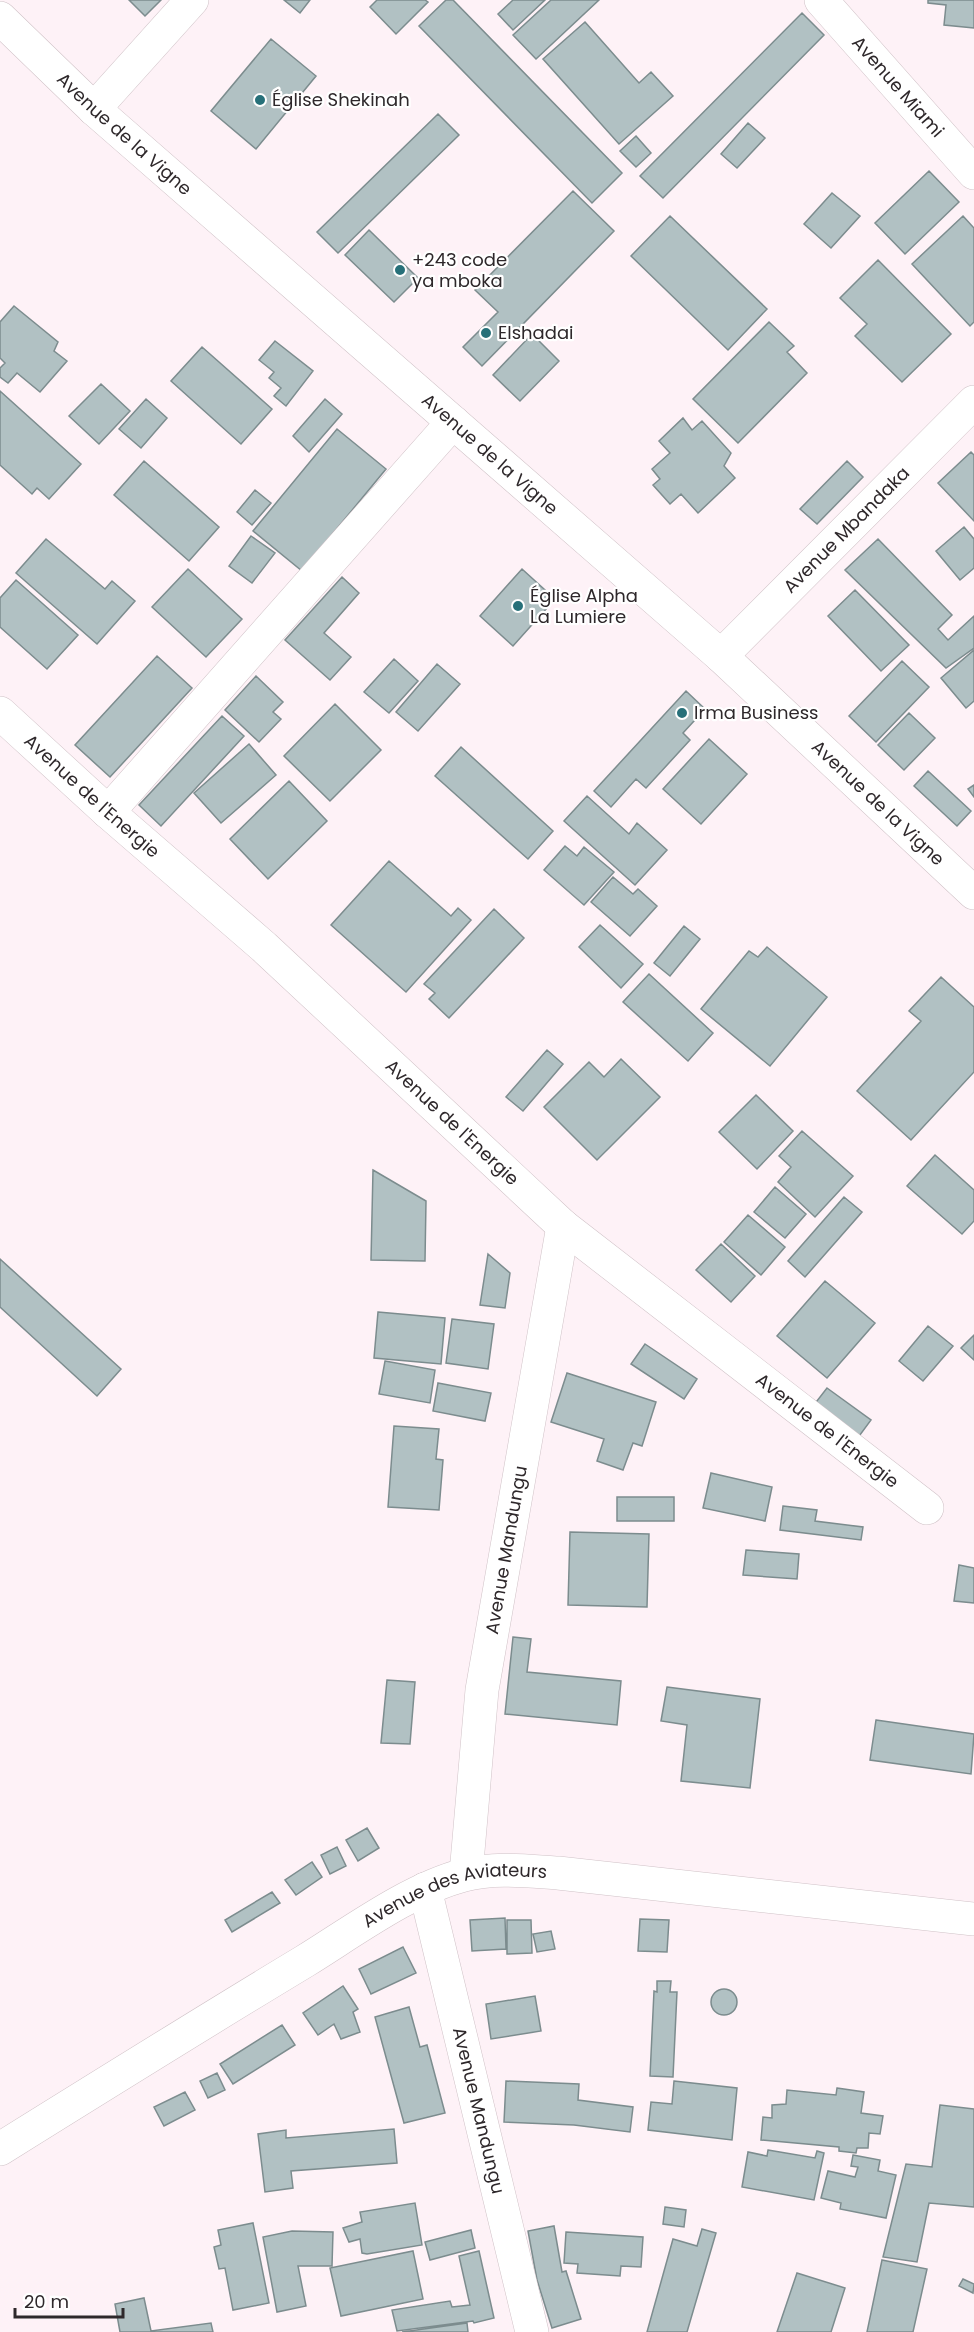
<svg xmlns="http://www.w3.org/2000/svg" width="974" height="2332" viewBox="0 0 974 2332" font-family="Poppins,sans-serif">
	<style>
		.building { fill: #b1c1c3; stroke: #7c8c8e; stroke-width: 1.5 }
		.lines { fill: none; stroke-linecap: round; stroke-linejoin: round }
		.minor-casing { stroke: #d0c2c7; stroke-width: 34 }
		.minor { stroke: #fff; stroke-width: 33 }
		.poi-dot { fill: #277079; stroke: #fff; stroke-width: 2 }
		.labels { text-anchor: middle; stroke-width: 4.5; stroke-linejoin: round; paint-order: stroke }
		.street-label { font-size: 18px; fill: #2e282b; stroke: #fff }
		.poi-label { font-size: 18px; fill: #2e282b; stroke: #fff; text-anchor: start }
	</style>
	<rect width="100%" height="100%" fill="#fef2f7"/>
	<path class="building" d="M 129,0 L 161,0 L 145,16 Z
		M 284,0 L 310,0 L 300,13 Z
		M 377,0 L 425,0 L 428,2 L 396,34 L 370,7 Z
		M 446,0 L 453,0 L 622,173 L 592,203 L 419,26 Z
		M 513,0 L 545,0 L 513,30 L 498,14 Z
		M 551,0 L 599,0 L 536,59 L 513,35 Z
		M 928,0 L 974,0 L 974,28 L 944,25 L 946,5 L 928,3 Z
		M 802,13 L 824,35 L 663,198 L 640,176 Z
		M 585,22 L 639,83 L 651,72 L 673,96 L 619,144 L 543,59 Z
		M 271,39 L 316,76 L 256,149 L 211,111 Z
		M 438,114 L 459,135 L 338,253 L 317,232 Z
		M 748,123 L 765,138 L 737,168 L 721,154 Z
		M 636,136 L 651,153 L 636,167 L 620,151 Z
		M 929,171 L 959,202 L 905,254 L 875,223 Z
		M 573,191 L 614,231 L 482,366 L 463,347 L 498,312 L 475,290 Z
		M 832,193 L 860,216 L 831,248 L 804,224 Z
		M 670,216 L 767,309 L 728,350 L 631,256 Z
		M 963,216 L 974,228 L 974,322 L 970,326 L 912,264 Z
		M 369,230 L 418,278 L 394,302 L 345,255 Z
		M 878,260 L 951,334 L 902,382 L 855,336 L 867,324 L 840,298 Z
		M 14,306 L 58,342 L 54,351 L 67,361 L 40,392 L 17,373 L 8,383 L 0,377 L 0,368 L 5,363 L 0,358 L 0,322 Z
		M 769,322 L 794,346 L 787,352 L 807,373 L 738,443 L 693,399 Z
		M 532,334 L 559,361 L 520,401 L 493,375 Z
		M 275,341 L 313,371 L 286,406 L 274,396 L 281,388 L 269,378 L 274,372 L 259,360 Z
		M 202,347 L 272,409 L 241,444 L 171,381 Z
		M 101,384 L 130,411 L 99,444 L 69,416 Z
		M 0,391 L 81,464 L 49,499 L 37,488 L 32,494 L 0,465 Z
		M 146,399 L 167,418 L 141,448 L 119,429 Z
		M 325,399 L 342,414 L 309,452 L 293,436 Z
		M 683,418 L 692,430 L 702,421 L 731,453 L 724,466 L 735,478 L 698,513 L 681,494 L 670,504 L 653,485 L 660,479 L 652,469 L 670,453 L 659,441 Z
		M 337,429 L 386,469 L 302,571 L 253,531 Z
		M 971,452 L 974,455 L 974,521 L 938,483 Z
		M 144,461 L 219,527 L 189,561 L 114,495 Z
		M 847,461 L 863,477 L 817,524 L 800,509 Z
		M 255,490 L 271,503 L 252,525 L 237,512 Z
		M 964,527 L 974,539 L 974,568 L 960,580 L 936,551 Z
		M 251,536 L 275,553 L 252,583 L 229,566 Z
		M 46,539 L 105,589 L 112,581 L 135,601 L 97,644 L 16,573 Z
		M 878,539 L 952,615 L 938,629 L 948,640 L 974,616 L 974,648 L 946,668 L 845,570 Z
		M 188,569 L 242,619 L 206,657 L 152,607 Z
		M 522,569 L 555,599 L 513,646 L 480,616 Z
		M 342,577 L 359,593 L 324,633 L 351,657 L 330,680 L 285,640 Z
		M 16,580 L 78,635 L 47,669 L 0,627 L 0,598 Z
		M 855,590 L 909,645 L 881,671 L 828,616 Z
		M 974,650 L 974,701 L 966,708 L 941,678 Z
		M 157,656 L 192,688 L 110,777 L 75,745 Z
		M 394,659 L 418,681 L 389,713 L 364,692 Z
		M 902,661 L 929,687 L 876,742 L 849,716 Z
		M 437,664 L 460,684 L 418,731 L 396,712 Z
		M 256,676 L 283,702 L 273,712 L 281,719 L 259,742 L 225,710 Z
		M 686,691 L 705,709 L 683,733 L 690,740 L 646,788 L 636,779 L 611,807 L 594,791 Z
		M 335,704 L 381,750 L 330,801 L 284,756 Z
		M 909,713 L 935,738 L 904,770 L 878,745 Z
		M 222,716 L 244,736 L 161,826 L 139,805 Z
		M 709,739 L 747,774 L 701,824 L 663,789 Z
		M 249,744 L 276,775 L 221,823 L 194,793 Z
		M 461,747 L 553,831 L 528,859 L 435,776 Z
		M 928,771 L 971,811 L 957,826 L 914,786 Z
		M 289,781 L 327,821 L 268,879 L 230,839 Z
		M 974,785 L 974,797 L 968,789 Z
		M 587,796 L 629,834 L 637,823 L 667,850 L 635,885 L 564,821 Z
		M 565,846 L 577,856 L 584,847 L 614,872 L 584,905 L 544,870 Z
		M 389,861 L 451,916 L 458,908 L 471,920 L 406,992 L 331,925 Z
		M 613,877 L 633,894 L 638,889 L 657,906 L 630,936 L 591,902 Z
		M 494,909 L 524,938 L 449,1018 L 429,999 L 435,993 L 424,984 Z
		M 600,925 L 643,964 L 621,988 L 579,947 Z
		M 684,926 L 700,939 L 670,976 L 654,963 Z
		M 767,947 L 827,997 L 770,1066 L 701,1009 L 749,951 L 758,957 Z
		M 649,974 L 713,1033 L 688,1061 L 623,1002 Z
		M 941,977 L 974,1007 L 974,1072 L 911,1140 L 857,1091 L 921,1021 L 909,1011 Z
		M 547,1050 L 563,1064 L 523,1111 L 506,1097 Z
		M 621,1059 L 660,1097 L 597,1160 L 544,1107 L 589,1062 L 604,1077 Z
		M 756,1095 L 793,1131 L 757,1169 L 719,1132 Z
		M 802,1131 L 853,1176 L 815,1217 L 778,1182 L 791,1167 L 779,1156 Z
		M 935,1155 L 974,1190 L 974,1221 L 962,1234 L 907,1186 Z
		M 373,1170 L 426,1201 L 425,1261 L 371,1260 Z
		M 775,1187 L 806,1214 L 785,1238 L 754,1212 Z
		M 844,1197 L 862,1212 L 805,1277 L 788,1261 Z
		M 748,1215 L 785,1247 L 761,1275 L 724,1242 Z
		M 721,1244 L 755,1276 L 731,1302 L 696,1270 Z
		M 488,1254 L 510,1273 L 505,1308 L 480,1305 Z
		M 0,1259 L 121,1369 L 97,1396 L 0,1307 Z
		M 825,1281 L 875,1323 L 827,1378 L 777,1336 Z
		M 378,1312 L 445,1318 L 441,1364 L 374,1358 Z
		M 452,1319 L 494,1324 L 488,1369 L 446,1363 Z
		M 928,1326 L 953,1346 L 923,1381 L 899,1361 Z
		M 974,1335 L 974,1360 L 961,1348 Z
		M 645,1344 L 697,1379 L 684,1399 L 631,1364 Z
		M 385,1361 L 435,1370 L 430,1403 L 379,1394 Z
		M 567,1373 L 656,1402 L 642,1446 L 633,1443 L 623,1470 L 597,1461 L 604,1439 L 551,1422 Z
		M 438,1383 L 491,1393 L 485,1421 L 433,1411 Z
		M 827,1388 L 871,1420 L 857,1439 L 813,1406 Z
		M 394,1426 L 439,1429 L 436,1459 L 443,1460 L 439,1510 L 388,1507 Z
		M 711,1473 L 772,1487 L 765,1521 L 703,1508 Z
		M 617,1497 L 674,1497 L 674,1521 L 617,1521 Z
		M 783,1506 L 817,1510 L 815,1521 L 863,1527 L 861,1540 L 780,1530 Z
		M 570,1532 L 649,1534 L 647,1607 L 568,1605 Z
		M 746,1550 L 799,1554 L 797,1579 L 743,1575 Z
		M 959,1565 L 974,1568 L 974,1603 L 954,1601 Z
		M 513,1637 L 531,1639 L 527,1672 L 621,1681 L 617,1725 L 505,1714 Z
		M 387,1680 L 415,1682 L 410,1744 L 381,1743 Z
		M 667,1687 L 760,1699 L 750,1788 L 681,1781 L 687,1725 L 661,1721 Z
		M 876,1720 L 974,1734 L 971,1774 L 870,1760 Z
		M 367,1828 L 379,1848 L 358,1861 L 346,1840 Z
		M 337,1847 L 346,1866 L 330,1874 L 321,1855 Z
		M 312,1862 L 322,1877 L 296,1895 L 285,1880 Z
		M 272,1892 L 280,1903 L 232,1932 L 225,1920 Z
		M 505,1918 L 506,1949 L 472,1951 L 470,1920 Z
		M 640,1919 L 669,1920 L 667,1952 L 638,1951 Z
		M 507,1920 L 531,1920 L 532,1953 L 507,1954 Z
		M 551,1931 L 555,1949 L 537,1952 L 533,1934 Z
		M 403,1947 L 416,1973 L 371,1994 L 359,1969 Z
		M 657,1981 L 671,1981 L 670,1992 L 677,1992 L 673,2077 L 650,2076 L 654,1991 L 657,1992 Z
		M 343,1986 L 358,2009 L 353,2012 L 360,2032 L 341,2039 L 334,2024 L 318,2035 L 303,2013 Z
		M711 2002a13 13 0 1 1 26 0a13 13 0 1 1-26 0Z
		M 535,1996 L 541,2031 L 491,2039 L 486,2004 Z
		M 409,2007 L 420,2047 L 427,2045 L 445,2113 L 404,2123 L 375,2017 Z
		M 282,2025 L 295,2045 L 233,2084 L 220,2064 Z
		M 217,2073 L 225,2090 L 208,2098 L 200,2081 Z
		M 506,2081 L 579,2084 L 578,2100 L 633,2107 L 630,2132 L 574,2125 L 504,2122 Z
		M 674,2081 L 737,2088 L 732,2140 L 648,2130 L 651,2102 L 672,2104 Z
		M 837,2088 L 864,2092 L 861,2113 L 883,2116 L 880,2134 L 869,2133 L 868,2148 L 857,2148 L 856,2153 L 839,2151 L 839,2147 L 761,2140 L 763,2117 L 772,2118 L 772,2105 L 786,2104 L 787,2090 L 836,2095 Z
		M 185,2092 L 195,2110 L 164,2126 L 154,2107 Z
		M 940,2105 L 974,2109 L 974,2207 L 929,2203 L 917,2262 L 883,2257 L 906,2164 L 932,2167 Z
		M 394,2129 L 397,2163 L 291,2171 L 293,2188 L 265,2192 L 258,2134 L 286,2130 L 286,2138 Z
		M 768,2150 L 815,2158 L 817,2151 L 824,2153 L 814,2200 L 742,2187 L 748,2152 L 767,2156 Z
		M 853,2155 L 880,2160 L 878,2171 L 896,2175 L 886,2218 L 840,2209 L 841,2203 L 821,2198 L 828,2171 L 855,2177 L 858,2167 L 851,2166 Z
		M 415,2203 L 422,2245 L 367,2254 L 362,2253 L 360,2239 L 349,2242 L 343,2228 L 362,2222 L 360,2212 Z
		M 665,2207 L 686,2210 L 684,2227 L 663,2224 Z
		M 253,2223 L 269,2303 L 233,2310 L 225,2268 L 219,2269 L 214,2247 L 221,2245 L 218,2230 Z
		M 554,2226 L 562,2272 L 566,2271 L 581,2319 L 552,2328 L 537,2280 L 528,2231 Z
		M 702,2229 L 716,2233 L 687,2332 L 647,2332 L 673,2239 L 697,2246 Z
		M 471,2230 L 475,2248 L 430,2260 L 425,2242 Z
		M 292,2231 L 333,2232 L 332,2266 L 298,2266 L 306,2306 L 277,2312 L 263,2237 Z
		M 566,2232 L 643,2237 L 641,2267 L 621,2266 L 620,2276 L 577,2273 L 578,2264 L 564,2263 Z
		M 413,2251 L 423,2299 L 341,2316 L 330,2268 Z
		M 479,2251 L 494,2318 L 474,2323 L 473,2321 L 397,2331 L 392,2310 L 450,2301 L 452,2307 L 470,2305 L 459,2256 Z
		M 882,2260 L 927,2269 L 913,2332 L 867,2332 Z
		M 797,2273 L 845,2288 L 831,2332 L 777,2332 Z
		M 963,2279 L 974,2284 L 973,2293 L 959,2286 Z
		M 144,2298 L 151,2331 L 211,2323 L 213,2332 L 120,2332 L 115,2304 Z
		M 467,2323 L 468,2332 L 402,2332 Z"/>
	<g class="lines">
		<g class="minor-casing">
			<g id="minor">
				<path id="s1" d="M 821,0 L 974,173"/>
				<path id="s2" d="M 0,18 L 94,109 L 721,656 L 974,893"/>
				<path d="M 94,109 L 192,0"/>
				<path id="s3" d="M 721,656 L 974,402"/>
				<path id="s4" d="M 0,713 L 108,812 L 264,947 L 563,1226 L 927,1508"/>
				<path d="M 108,812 L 453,422"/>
				<path id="s5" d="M 466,1874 L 482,1690 L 563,1226"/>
				<path id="s6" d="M 425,1889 L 532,2332"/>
				<path id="s7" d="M 0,2149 C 101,2086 202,2023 305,1961 C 352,1932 410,1889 464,1875 C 494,1867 527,1871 558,1873 L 974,1919"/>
			</g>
		</g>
		<use href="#minor" class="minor"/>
	</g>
	<g class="poi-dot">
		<circle cx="260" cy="100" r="6"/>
		<circle cx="400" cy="270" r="6"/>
		<circle cx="486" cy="333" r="6"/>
		<circle cx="518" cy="606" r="6"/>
		<circle cx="682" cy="713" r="6"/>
	</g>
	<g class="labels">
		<g class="street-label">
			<text dy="6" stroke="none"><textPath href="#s1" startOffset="116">Avenue Miami</textPath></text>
			<text dy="6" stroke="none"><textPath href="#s2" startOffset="170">Avenue de la Vigne</textPath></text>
			<text dy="6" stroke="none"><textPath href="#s2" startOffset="656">Avenue de la Vigne</textPath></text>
			<text dy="6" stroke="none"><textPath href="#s3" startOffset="178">Avenue Mbandaka</textPath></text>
			<text dy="6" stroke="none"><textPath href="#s4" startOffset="124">Avenue de l'Energie</textPath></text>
			<text dy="6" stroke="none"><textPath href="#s2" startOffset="1178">Avenue de la Vigne</textPath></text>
			<text dy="6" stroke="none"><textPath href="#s4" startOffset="610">Avenue de l'Energie</textPath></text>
			<text dy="6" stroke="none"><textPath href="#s4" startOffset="1096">Avenue de l'Energie</textPath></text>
			<text dy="6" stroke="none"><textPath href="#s5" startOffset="327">Avenue Mandungu</textPath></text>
			<text dy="6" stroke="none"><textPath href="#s7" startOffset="526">Avenue des Aviateurs</textPath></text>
			<text dy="6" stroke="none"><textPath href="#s6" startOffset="228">Avenue Mandungu</textPath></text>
		</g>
		<g class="poi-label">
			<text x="272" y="106">Église Shekinah</text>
			<text x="412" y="266">+243 code<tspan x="412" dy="21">ya mboka</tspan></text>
			<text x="498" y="339">Elshadai</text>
			<text x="530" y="602">Église Alpha<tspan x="530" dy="21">La Lumiere</tspan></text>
			<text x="694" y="719">Irma Business</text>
		</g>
	</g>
	<path d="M15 2308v9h108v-9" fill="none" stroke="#2e282b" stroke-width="3"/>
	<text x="24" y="2308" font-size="18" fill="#2e282b" stroke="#ffffff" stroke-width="4.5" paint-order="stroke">20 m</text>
</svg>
